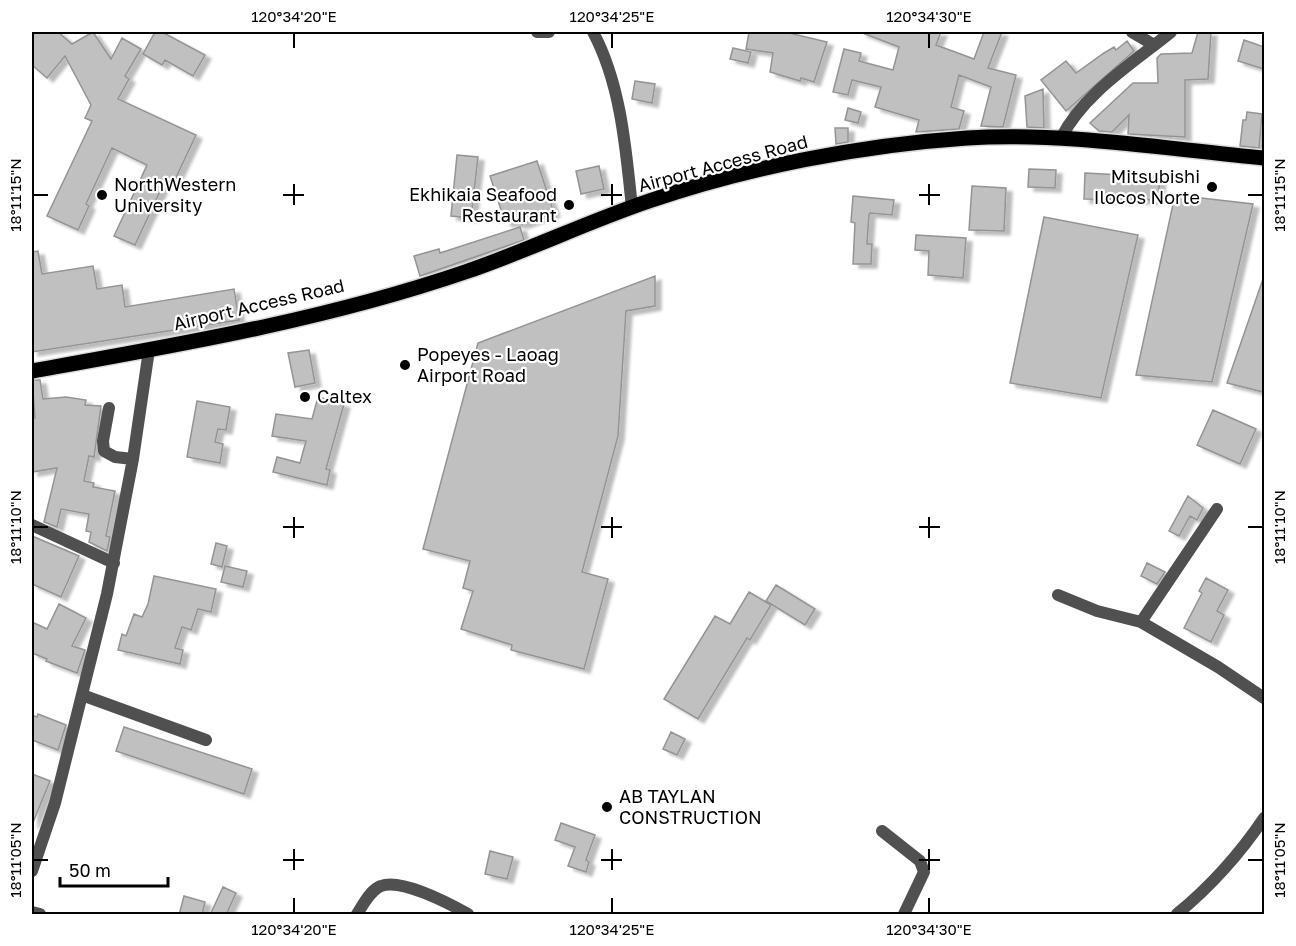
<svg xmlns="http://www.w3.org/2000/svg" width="1296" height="946" viewBox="0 0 1296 946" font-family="'Golos Text',sans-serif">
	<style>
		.building { fill: #c0c0c0; stroke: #949494; stroke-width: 1.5; filter: url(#shadow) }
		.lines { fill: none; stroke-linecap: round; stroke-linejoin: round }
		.primary-casing { stroke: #dbdbdb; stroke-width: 18 }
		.minor { stroke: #505050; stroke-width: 12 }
		.tertiary { stroke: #505050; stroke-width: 12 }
		.primary { stroke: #000; stroke-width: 15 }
		.ticks { fill: none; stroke: #000; stroke-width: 2 }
		.poi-dot { fill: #000; stroke: #fff; stroke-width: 2 }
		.labels { text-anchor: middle; stroke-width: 4.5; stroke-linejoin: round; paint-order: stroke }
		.street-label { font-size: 18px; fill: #000; stroke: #fff }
		.poi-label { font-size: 18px; fill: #000; stroke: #fff; text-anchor: start }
		.neatline { fill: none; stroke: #000; stroke-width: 2 }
		.ticks-label { font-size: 15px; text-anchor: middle; fill: #000 }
	</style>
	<defs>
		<filter id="shadow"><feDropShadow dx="6" dy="4" stdDeviation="1.5" flood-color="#0004"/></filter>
	</defs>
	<rect width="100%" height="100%" fill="#fff"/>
	<path class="building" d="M 32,32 L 58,32 L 72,44 L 93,32 L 111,59 L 122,38 L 141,49 L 125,76 L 129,79 L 118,99 L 196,135 L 173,184 L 165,181 L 135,245 L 114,236 L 147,165 L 112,148 L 86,204 L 89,206 L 78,230 L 47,216 L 92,121 L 85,118 L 91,105 L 65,56 L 47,78 L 32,65 Z
		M 155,32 L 162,32 L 205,55 L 193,76 L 165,60 L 162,65 L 143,54 Z
		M 749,32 L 785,32 L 827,42 L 814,82 L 801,78 L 800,81 L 770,72 L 773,53 L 746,49 Z
		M 860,32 L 941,32 L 936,45 L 974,59 L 984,32 L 1002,32 L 988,68 L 1016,75 L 1003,127 L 981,126 L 991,87 L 959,75 L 951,107 L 964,111 L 959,129 L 916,132 L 919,120 L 875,107 L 881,87 L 852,80 L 848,95 L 833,92 L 844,49 L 861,53 L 859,61 L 893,70 L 899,47 Z
		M 1198,32 L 1211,32 L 1208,79 L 1185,80 L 1185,137 L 1128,134 L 1129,115 L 1112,132 L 1099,131 L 1090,123 L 1133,83 L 1158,83 L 1157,58 L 1161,54 L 1192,53 Z
		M 1244,40 L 1264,47 L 1264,69 L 1238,61 Z
		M 1127,41 L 1134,51 L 1066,111 L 1041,80 L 1066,61 L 1076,73 L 1104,53 L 1114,47 L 1116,50 Z
		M 733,48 L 751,52 L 748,63 L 730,59 Z
		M 635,81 L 655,84 L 652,103 L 632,99 Z
		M 1043,89 L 1044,128 L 1027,127 L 1025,96 Z
		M 848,108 L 861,112 L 858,123 L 845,120 Z
		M 1247,112 L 1262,114 L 1259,148 L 1240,146 L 1243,120 L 1246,120 Z
		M 835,128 L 848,128 L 848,142 L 836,144 Z
		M 457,155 L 478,157 L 471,218 L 451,216 Z
		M 537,161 L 554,213 L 523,224 L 505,222 L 490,176 Z
		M 599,166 L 604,189 L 581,194 L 576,171 Z
		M 1029,169 L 1056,170 L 1055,188 L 1028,187 Z
		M 1085,173 L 1160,177 L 1158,200 L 1084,199 Z
		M 972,186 L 1006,188 L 1004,231 L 969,230 Z
		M 1175,195 L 1253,204 L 1212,382 L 1136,375 Z
		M 853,196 L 894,200 L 892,215 L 870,213 L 869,215 L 867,244 L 872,244 L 871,264 L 853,264 L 855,223 L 851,222 Z
		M 1044,217 L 1138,235 L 1101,398 L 1010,383 Z
		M 520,227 L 524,240 L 420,276 L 414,256 L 439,249 L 440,253 Z
		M 916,235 L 966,238 L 963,278 L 928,275 L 929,251 L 915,250 Z
		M 38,251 L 42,274 L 93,266 L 97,289 L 122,285 L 125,307 L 234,289 L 239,320 L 32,352 L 32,252 Z
		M 655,276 L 655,306 L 626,311 L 618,436 L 582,572 L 608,579 L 584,669 L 511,650 L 512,645 L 461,629 L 473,591 L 463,588 L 470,561 L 423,549 L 478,343 Z
		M 1263,279 L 1264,279 L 1263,392 L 1227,383 Z
		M 309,350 L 315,383 L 295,387 L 288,353 Z
		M 32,380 L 40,380 L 43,399 L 66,397 L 86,400 L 85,405 L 101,406 L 94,457 L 89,456 L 84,481 L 94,483 L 93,487 L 115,491 L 106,536 L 110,537 L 107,551 L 89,542 L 91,532 L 86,531 L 89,514 L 61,509 L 57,527 L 44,522 L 57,468 L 32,472 L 32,418 L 35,418 Z
		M 318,397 L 344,404 L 326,469 L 330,470 L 327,485 L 273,472 L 277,457 L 300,463 L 306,441 L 272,436 L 276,414 L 312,419 Z
		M 197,401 L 230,407 L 226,430 L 218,429 L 215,442 L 223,444 L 220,463 L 187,457 Z
		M 1213,410 L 1256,429 L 1240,464 L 1197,445 Z
		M 1188,496 L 1203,508 L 1197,520 L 1190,516 L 1179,536 L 1169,531 Z
		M 32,536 L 79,556 L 61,597 L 32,584 Z
		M 216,543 L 227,546 L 222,567 L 211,564 Z
		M 1147,563 L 1165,572 L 1157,584 L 1141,576 Z
		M 225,566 L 247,571 L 243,587 L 221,582 Z
		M 154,576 L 216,589 L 211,612 L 198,609 L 191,630 L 182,627 L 175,648 L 183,650 L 180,664 L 118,650 L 122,634 L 126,636 L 134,614 L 142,617 L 148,604 Z
		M 1206,578 L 1228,590 L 1217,611 L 1224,615 L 1211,642 L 1184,628 L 1202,593 L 1199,591 Z
		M 776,585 L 815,609 L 805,625 L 766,601 Z
		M 749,592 L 771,605 L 750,640 L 747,638 L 698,719 L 664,699 L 715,616 L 730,624 Z
		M 59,604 L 86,618 L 72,646 L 85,650 L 77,673 L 46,661 L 47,659 L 32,653 L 32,622 L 47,629 Z
		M 38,714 L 66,725 L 58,750 L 32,740 L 32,715 L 37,717 Z
		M 124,727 L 252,769 L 244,794 L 116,751 Z
		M 671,732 L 685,739 L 677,755 L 663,749 Z
		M 32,774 L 50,781 L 32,825 Z
		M 561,823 L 595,835 L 586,860 L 589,862 L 586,872 L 568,866 L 575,847 L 555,840 Z
		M 490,851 L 513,857 L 507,879 L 485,874 Z
		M 223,887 L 236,893 L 226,915 L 210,915 Z
		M 184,896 L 205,902 L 202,915 L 179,915 Z"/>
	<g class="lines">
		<g class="primary-casing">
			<path id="primary" d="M 32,371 C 177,345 325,320 465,272 C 527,251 587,222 649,201 C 747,167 863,145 967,138 C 1066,132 1166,149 1264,158"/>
		</g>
		<path class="minor" d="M 537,32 L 549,32
			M 593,32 C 621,84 626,150 632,208
			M 1132,32 L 1154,45
			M 109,408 L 103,441 L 104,451 L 115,457 L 133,459
			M 32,525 L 114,563
			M 1058,595 L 1097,611 L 1141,622 L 1218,667 L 1264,698
			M 1141,622 L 1217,509
			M 82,695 L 206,740
			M 882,831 L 920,861 L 924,872 L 904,914
			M 32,871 L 55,803 L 107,594 L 133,459 L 149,350
			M 32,912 L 40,914
			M 357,914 C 363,905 370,890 381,886 C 401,878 450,904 468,914
			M 1177,914 C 1211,886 1239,855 1264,818"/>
		<path class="tertiary" d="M 1061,138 C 1084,93 1133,63 1171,32"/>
		<use href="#primary" class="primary"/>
	</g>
	<path class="ticks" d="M 294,33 L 294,48M 612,33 L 612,48M 929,33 L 929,48M 294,184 L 294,205M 612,184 L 612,205M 929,184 L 929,205M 33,195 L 48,195M 283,195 L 304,195M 601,195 L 622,195M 919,195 L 940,195M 1248,195 L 1263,195M 294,517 L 294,538M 612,517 L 612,538M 929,517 L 929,538M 33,527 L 48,527M 283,527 L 304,527M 601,527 L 622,527M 919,527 L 940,527M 1248,527 L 1263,527M 294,849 L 294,870M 612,849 L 612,870M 929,849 L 929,870M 33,860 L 48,860M 283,860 L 304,860M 601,860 L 622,860M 919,860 L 940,860M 1248,860 L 1263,860M 294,898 L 294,913M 612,898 L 612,913M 929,898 L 929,913"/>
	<g class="poi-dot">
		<circle cx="1212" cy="187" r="6"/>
		<circle cx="102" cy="195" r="6"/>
		<circle cx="569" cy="205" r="6"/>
		<circle cx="405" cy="365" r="6"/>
		<circle cx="305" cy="397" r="6"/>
		<circle cx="607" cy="807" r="6"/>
	</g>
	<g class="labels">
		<g class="street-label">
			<text transform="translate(723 164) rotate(-15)" y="6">Airport Access Road</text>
			<text transform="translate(259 305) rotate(-13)" y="6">Airport Access Road</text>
		</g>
		<g class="poi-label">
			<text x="1200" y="183" text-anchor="end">Mitsubishi<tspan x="1200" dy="21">Ilocos Norte</tspan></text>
			<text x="114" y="191">NorthWestern<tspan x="114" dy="21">University</tspan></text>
			<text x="557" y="201" text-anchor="end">Ekhikaia Seafood<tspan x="557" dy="21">Restaurant</tspan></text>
			<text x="417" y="361">Popeyes - Laoag<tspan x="417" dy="21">Airport Road</tspan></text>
			<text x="317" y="403">Caltex</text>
			<text x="619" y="803">AB TAYLAN<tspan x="619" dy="21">CONSTRUCTION</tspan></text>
		</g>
	</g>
	<rect width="1296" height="946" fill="none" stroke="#ffffff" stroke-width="66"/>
	<path d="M60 877v9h108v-9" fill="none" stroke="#000000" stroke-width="3"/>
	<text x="69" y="877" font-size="18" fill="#000000" stroke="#ffffff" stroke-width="4.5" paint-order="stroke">50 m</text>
	<rect x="33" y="33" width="1230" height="880" class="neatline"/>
	<g class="ticks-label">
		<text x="294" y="22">120°34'20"E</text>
		<text x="612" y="22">120°34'25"E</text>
		<text x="929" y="22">120°34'30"E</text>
		<text transform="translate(16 195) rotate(-90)" y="5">18°11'15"N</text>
		<text transform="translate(1280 195) rotate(-90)" y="5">18°11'15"N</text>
		<text transform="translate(16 527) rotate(-90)" y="5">18°11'10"N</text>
		<text transform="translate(1280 527) rotate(-90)" y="5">18°11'10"N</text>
		<text transform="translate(16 860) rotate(-90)" y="5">18°11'05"N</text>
		<text transform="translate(1280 860) rotate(-90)" y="5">18°11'05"N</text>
		<text x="294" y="935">120°34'20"E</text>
		<text x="612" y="935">120°34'25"E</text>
		<text x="929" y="935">120°34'30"E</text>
	</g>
</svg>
